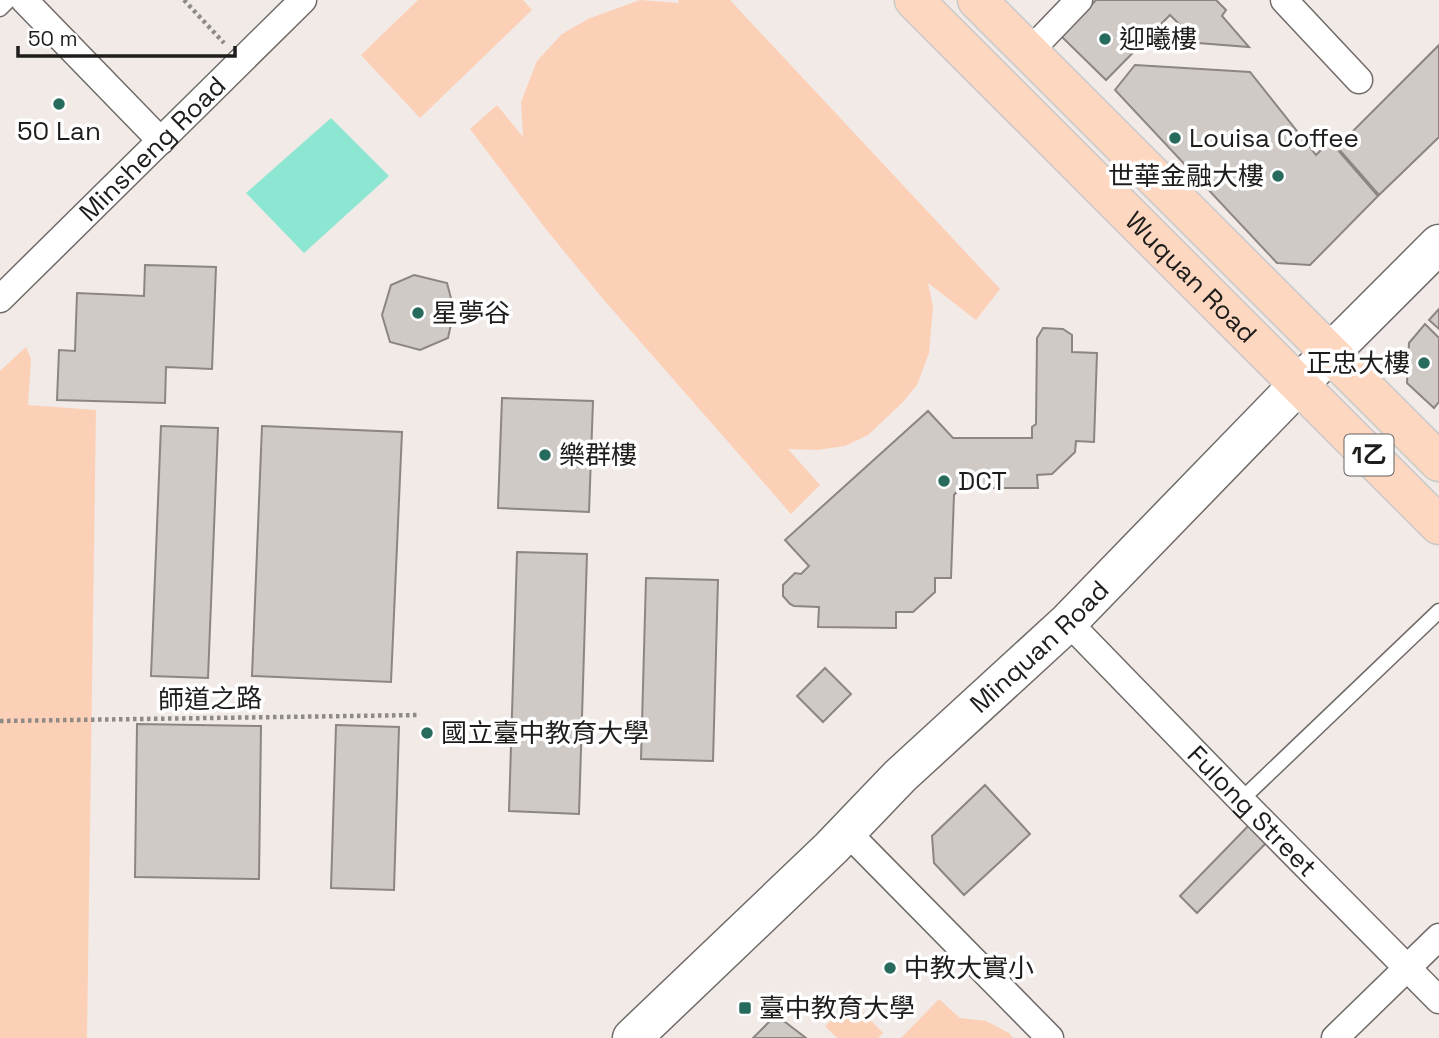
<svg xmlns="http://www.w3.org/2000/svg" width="1439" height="1038" viewBox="0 0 1439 1038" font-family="'Space Grotesk','Noto Sans TC',sans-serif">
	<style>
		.green { fill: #fcd0b6 }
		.water { fill: #8ce6d1 }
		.building { fill: #d0cac7; stroke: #8c8683; stroke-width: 2 }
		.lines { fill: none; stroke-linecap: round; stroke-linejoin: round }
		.lane-casing { stroke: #706b68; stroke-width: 17 }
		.street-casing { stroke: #706b68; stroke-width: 29 }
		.secondary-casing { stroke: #706b68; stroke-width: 41 }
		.primary-casing { stroke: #c9c9c8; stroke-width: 41 }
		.path { stroke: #8e8a87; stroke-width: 4.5; stroke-dasharray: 3.5 3.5; stroke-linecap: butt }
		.lane { stroke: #fff; stroke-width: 14 }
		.street { stroke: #fff; stroke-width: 26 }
		.secondary { stroke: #fff; stroke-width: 38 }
		.primary { stroke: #fed7c0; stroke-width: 38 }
		.poi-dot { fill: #266b5c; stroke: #fff; stroke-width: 2.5 }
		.labels { text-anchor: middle; stroke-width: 7; stroke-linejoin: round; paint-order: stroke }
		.shield { fill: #fff; stroke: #62615f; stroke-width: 2 }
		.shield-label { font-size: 24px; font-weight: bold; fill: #1f1d1b }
		.poi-label { font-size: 26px; fill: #1f1d1b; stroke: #fff; text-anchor: start }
		.street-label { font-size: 26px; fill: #1f1d1b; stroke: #fff }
	</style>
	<rect width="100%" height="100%" fill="#f1eae7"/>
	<path class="green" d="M 418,0 L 523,0 L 532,10 L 420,118 L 361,55 Z
		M 640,0 L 679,3 L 678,0 L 730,0 L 1000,289 L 976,320 L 928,283 L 933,307 L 929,353 L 917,385 L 902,403 L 868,435 L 845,446 L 817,450 L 788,449 L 820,485 L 791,514 L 603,299 L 545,228 L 470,129 L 497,105 L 523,137 L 521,102 L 537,61 L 562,34 L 588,19 Z
		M 26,347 L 31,359 L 28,405 L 96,410 L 87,1038 L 0,1038 L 0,371 Z
		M 939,999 L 960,1018 L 986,1021 L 1009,1033 L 1013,1038 L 901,1038 Z
		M 852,1001 L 883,1033 L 878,1038 L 837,1038 L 825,1026 Z"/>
	<path class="water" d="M 331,118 L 389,176 L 304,253 L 246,193 Z"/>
	<path class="building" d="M 1096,0 L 1216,0 L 1226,10 L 1222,16 L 1249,47 L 1198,43 L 1170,15 L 1106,80 L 1061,36 Z
		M 1439,45 L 1439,137 L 1379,195 L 1337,147 Z
		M 1135,65 L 1250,72 L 1316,155 L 1330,141 L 1378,196 L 1310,265 L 1277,263 L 1115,90 Z
		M 145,265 L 216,267 L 212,369 L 166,367 L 165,403 L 57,400 L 59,350 L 75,351 L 77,293 L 144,296 Z
		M 414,275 L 447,283 L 454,310 L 448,338 L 420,350 L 390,342 L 382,315 L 391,285 Z
		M 1439,309 L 1439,329 L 1429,320 Z
		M 1425,324 L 1439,338 L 1439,402 L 1434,408 L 1407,383 L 1409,343 Z
		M 1043,328 L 1063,329 L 1072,335 L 1072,352 L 1097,353 L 1094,442 L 1076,441 L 1075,452 L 1052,474 L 1037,475 L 1038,488 L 960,488 L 954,495 L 951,578 L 935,578 L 935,592 L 913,612 L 896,612 L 896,628 L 818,627 L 819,607 L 794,606 L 790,604 L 783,596 L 783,585 L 795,573 L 801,574 L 809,566 L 785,540 L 928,411 L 953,438 L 1032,438 L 1032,427 L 1036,424 L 1037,338 Z
		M 502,398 L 593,401 L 589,512 L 498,508 Z
		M 161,426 L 218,428 L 208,678 L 151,676 Z
		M 262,426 L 402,432 L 391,682 L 252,676 Z
		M 517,552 L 587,554 L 579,814 L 509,811 Z
		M 646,578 L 718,580 L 713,761 L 641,759 Z
		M 825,668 L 851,694 L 823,722 L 797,696 Z
		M 137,724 L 261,726 L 259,879 L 135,877 Z
		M 336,725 L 399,727 L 394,890 L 331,888 Z
		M 985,785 L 1030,834 L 964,895 L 934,863 L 932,836 Z
		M 1254,820 L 1272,837 L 1197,913 L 1180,896 Z
		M 776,1015 L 806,1038 L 753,1038 Z"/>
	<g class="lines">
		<g class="lane-casing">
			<path id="lane" d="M 0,9 L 9,0
				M 1241,800 L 1439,611"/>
		</g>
		<g class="street-casing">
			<g id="street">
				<path d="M 24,0 L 161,141"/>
				<path d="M 1284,0 L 1359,80"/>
				<path d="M 1029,52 L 1079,0"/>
				<path id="s1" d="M 0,299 L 303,0"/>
				<path id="s2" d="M 1068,622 L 1241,800 L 1439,1000"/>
				<path d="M 847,832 L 1050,1038"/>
				<path d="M 1335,1038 L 1439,937"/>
			</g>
		</g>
		<g class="secondary-casing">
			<g id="secondary">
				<path id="s3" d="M 632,1038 L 831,848 L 900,776 L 1068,622 L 1299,384 L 1439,244"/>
			</g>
		</g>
		<g class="primary-casing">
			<g id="primary">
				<path id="s4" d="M 914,0 L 1439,525"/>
				<path d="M 977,0 L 1439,462"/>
			</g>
		</g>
		<path class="path" d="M 184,0 L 224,43
			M 0,721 L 420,715"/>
		<use href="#lane" class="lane"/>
		<use href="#street" class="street"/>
		<use href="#secondary" class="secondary"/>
		<use href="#primary" class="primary"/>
	</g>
	<g class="poi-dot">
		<circle cx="1105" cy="39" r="7"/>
		<circle cx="59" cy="104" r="7"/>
		<circle cx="1175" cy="138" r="7"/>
		<circle cx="1278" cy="176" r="7"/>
		<circle cx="418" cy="313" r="7"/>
		<circle cx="1424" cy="363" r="7"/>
		<circle cx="545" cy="455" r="7"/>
		<circle cx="944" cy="481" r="7"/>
		<circle cx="427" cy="733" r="7"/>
		<circle cx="890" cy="968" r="7"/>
		<rect x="738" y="1001" width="14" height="14" rx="3.5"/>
	</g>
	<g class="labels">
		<rect class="shield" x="1344.5" y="434.5" width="49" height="41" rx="5"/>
		<g class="shield-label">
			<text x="1369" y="463">1乙</text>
		</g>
		<g class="poi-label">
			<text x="1119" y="48">迎曦樓</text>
			<text x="59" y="140" text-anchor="middle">50 Lan</text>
			<text x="1189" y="147">Louisa Coffee</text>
			<text x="1264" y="185" text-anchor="end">世華金融大樓</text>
			<text x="432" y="322">星夢谷</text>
			<text x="1410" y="372" text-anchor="end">正忠大樓</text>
			<text x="559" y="464">樂群樓</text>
			<text x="958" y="490">DCT</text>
			<text x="441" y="742">國立臺中教育大學</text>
			<text x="904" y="977">中教大實小</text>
			<text x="759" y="1017">臺中教育大學</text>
		</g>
		<g class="street-label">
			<text dy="9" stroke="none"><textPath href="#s1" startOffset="214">Minsheng Road</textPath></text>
			<text dy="9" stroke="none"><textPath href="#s4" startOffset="392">Wuquan Road</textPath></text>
			<text dy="9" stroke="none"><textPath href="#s3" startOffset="565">Minquan Road</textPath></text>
			<text transform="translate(210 699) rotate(-1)" y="9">師道之路</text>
			<text dy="9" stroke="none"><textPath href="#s2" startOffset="264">Fulong Street</textPath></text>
		</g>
	</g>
	<path d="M18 46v10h217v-10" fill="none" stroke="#1f1d1b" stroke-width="3.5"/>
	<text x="28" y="46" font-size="21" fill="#1f1d1b" stroke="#ffffff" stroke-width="5" paint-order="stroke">50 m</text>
</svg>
